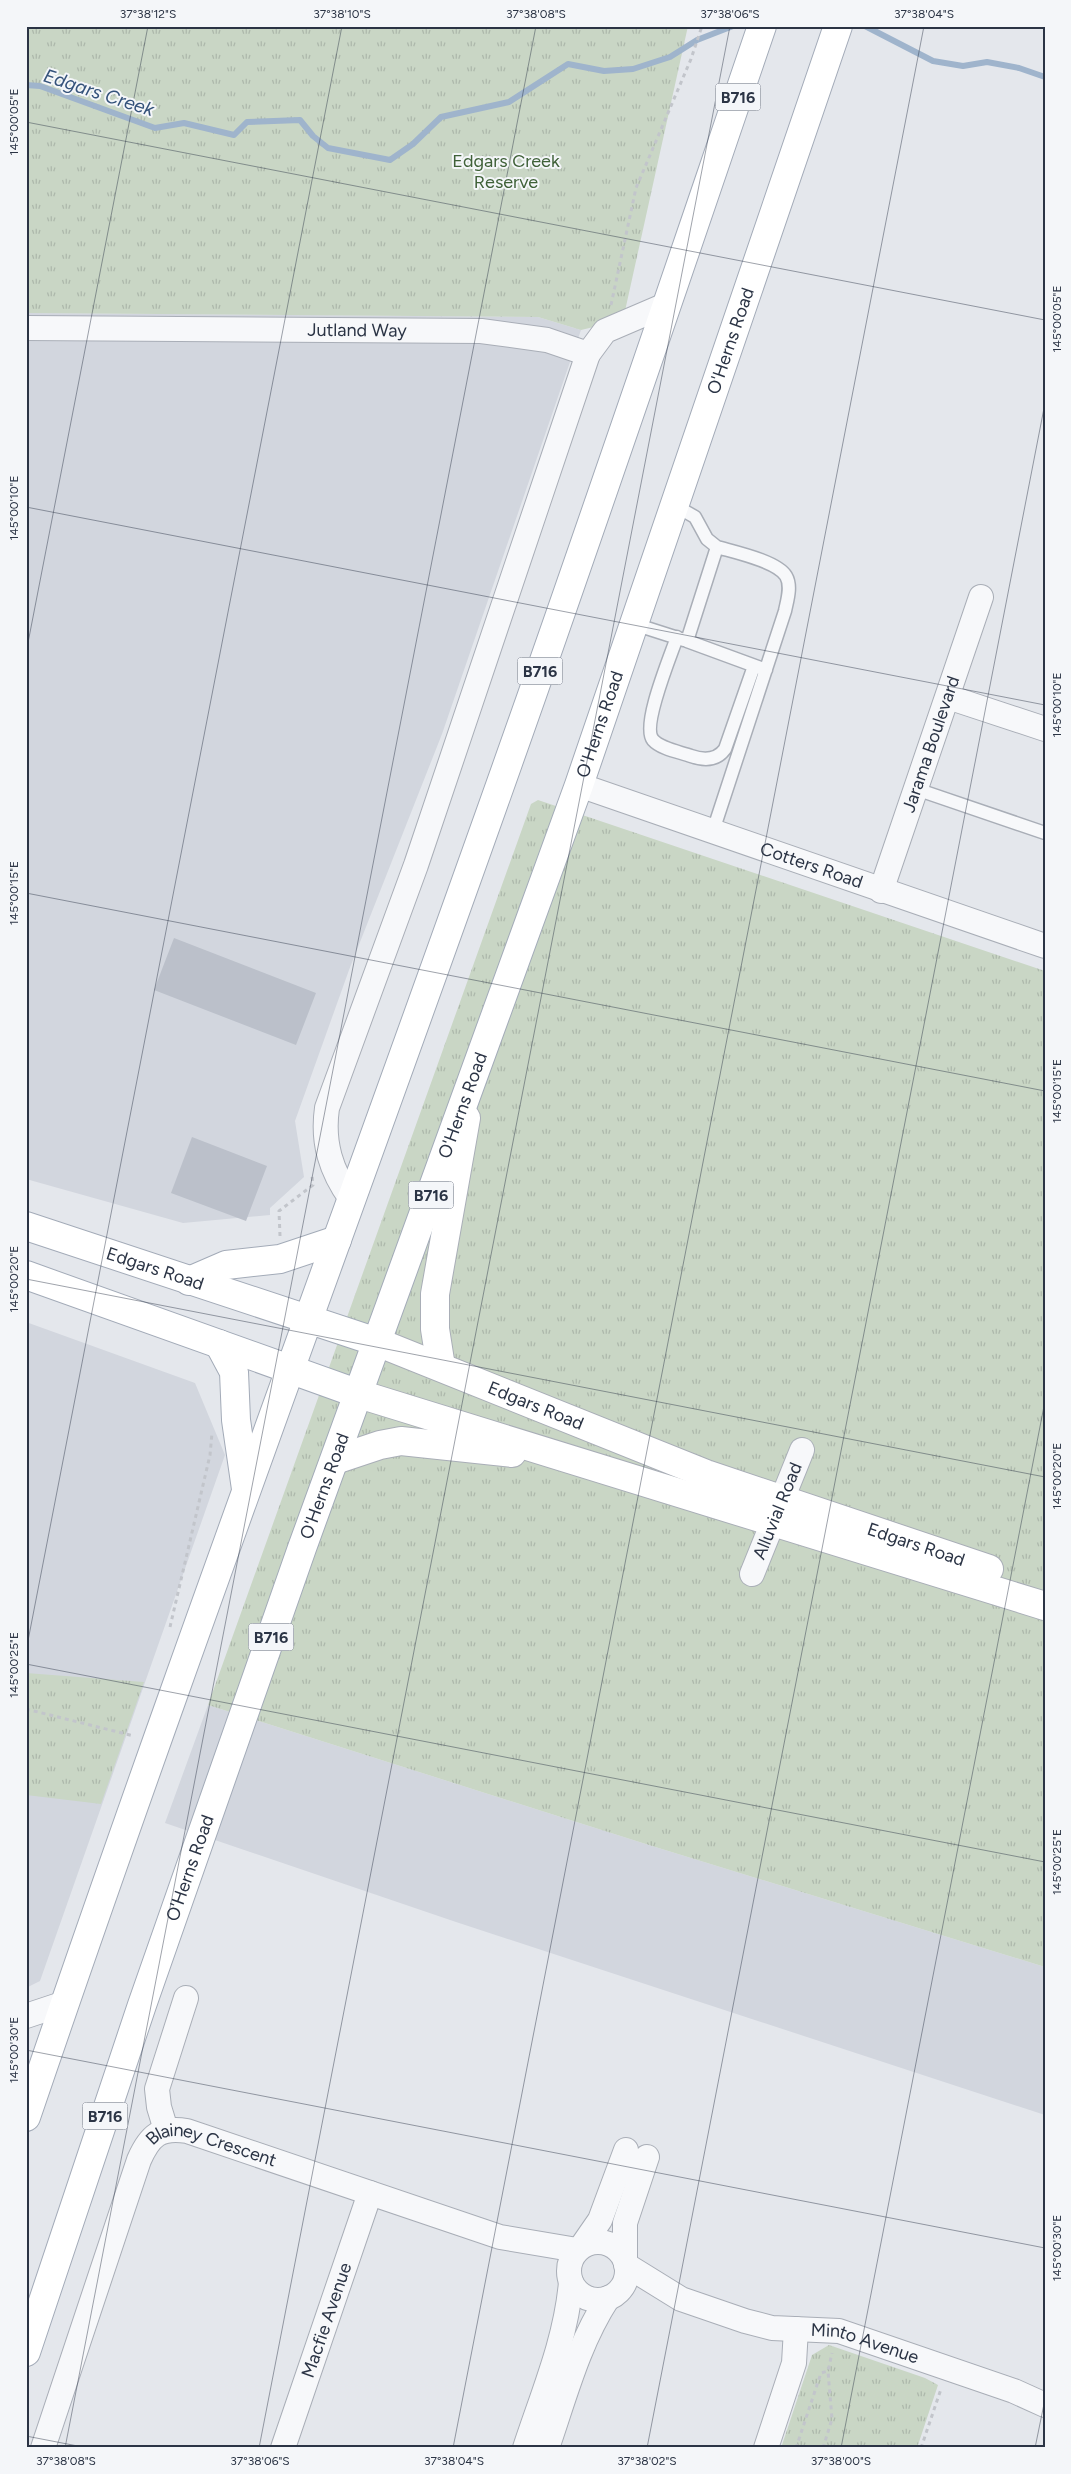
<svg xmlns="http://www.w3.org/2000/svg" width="1071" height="2474" viewBox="0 0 1071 2474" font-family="Figtree,sans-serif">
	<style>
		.built { fill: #d2d6de }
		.grass { fill: url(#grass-tufts) }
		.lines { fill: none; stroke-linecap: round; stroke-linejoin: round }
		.stream { stroke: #9fb4cc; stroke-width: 6 }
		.building { fill: #bbc0ca }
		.service-casing { stroke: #a9aeb7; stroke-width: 15 }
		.minor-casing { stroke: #a9aeb7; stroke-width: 26 }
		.secondary-casing { stroke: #a9aeb7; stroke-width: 30 }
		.primary-casing { stroke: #a3abb8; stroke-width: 30 }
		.path { stroke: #c2c5cb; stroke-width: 3; stroke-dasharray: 4 4; stroke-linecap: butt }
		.service { stroke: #f7f8fa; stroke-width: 12 }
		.minor { stroke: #f7f8fa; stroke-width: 24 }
		.secondary { stroke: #fff; stroke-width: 28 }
		.primary { stroke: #fff; stroke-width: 28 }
		.ticks { fill: none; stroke: #2b3445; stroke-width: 1; stroke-opacity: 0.45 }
		.labels { text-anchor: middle; stroke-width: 4; stroke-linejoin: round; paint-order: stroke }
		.shield { fill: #f4f6f9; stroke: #676e7b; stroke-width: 1 }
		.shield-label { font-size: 16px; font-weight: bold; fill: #2b3445 }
		.park-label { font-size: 18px; fill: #3f6138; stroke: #f4f6f9 }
		.street-label { font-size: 18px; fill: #2b3445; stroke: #f4f6f9 }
		.water-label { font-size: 19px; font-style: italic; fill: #34527a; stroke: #f4f6f9 }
		.neatline { fill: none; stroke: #2b3445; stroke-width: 2 }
		.ticks-label { font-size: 12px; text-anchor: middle; fill: #2b3445 }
	</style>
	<defs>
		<pattern id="grass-tufts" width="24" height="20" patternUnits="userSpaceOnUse" patternTransform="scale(1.25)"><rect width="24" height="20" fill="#c9d6c5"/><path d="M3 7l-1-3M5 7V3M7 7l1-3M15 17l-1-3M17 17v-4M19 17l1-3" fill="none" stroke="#adb8ab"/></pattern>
	</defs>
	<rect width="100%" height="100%" fill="#e4e7ec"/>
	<path class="built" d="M 26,313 L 538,317 L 581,330 L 442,734 L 349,970 L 295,1121 L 304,1177 L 270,1208 L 270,1215 L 183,1223 L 26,1179 Z
		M 26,1322 L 195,1383 L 225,1455 L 40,1981 L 26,1988 Z
		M 208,1705 L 652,1846 L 1045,1967 L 1045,2115 L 456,1922 L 165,1823 Z"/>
	<path class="grass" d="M 26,26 L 688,26 L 623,320 L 581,330 L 538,317 L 26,313 Z
		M 538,800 L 1045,971 L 1045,1967 L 652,1846 L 208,1705 L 531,804 Z
		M 26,1673 L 144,1682 L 101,1804 L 26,1795 Z
		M 829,2345 L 925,2378 L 938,2385 L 917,2448 L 781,2448 L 812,2355 Z"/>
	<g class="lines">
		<path class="stream" d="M 865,26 L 933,61 L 963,66 L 987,62 L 1019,68 L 1045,77
			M 26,85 L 40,86 L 155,128 L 184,123 L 234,135 L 247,122 L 300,120 L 313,136 L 328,148 L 390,160 L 413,144 L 441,117 L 509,102 L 568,64 L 604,71 L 633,69 L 670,57 L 697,40 L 733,26"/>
	</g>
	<path class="building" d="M 174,938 L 316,993 L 296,1045 L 154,990 Z
		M 192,1137 L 267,1166 L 246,1221 L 171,1193 Z"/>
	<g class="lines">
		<g class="service-casing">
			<path id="service" d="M 674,505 L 695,517 L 707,539 L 717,547
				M 634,624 L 684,640
				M 677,637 C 671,655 641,726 653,740 C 661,749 680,752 691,756 C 705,761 717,760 725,749 L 754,666
				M 916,789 L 1045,833
				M 713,831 L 785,611 C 787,601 792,586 786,576 C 777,561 734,552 717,547 L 687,641 L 766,670"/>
		</g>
		<g class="minor-casing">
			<g id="minor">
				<path id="s1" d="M 26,328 L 481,331 L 547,340 L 588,354 L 605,331 L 668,304"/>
				<path d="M 948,697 L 1045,729"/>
				<path id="s2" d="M 579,785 L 1045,946"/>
				<path id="s3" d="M 881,891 L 981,597"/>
				<path d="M 351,1199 C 331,1171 322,1143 327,1108 L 416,865 L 588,354"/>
				<path id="s4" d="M 752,1574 L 802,1450"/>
				<path d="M 26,2016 L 65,2003"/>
				<path d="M 166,2130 L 159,2107 L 157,2089 L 186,1998"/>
				<circle cx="598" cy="2271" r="29"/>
				<path d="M 582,2246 L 600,2220 L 626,2150"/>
				<path d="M 625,2260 L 625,2223 L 647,2157"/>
				<path id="s5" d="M 626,2265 L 681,2299 L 745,2321 L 772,2328 L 839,2331 L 1014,2391 L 1045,2405"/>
				<path id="s6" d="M 43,2448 L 139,2160 C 150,2135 160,2127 187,2131 L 500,2237 L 577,2250"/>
				<path id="s7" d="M 283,2448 L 370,2193"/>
				<path d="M 525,2448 C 543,2393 566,2340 571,2282"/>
				<path d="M 547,2448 C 565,2396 578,2344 608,2298"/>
				<path d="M 766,2448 L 794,2363 L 796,2329"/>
			</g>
		</g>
		<g class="secondary-casing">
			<g id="secondary">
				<path id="s8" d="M 377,1342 L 706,1474 L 989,1569"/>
				<path d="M 441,1367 L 435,1329 L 435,1294 L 466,1118"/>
				<path d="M 359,1394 L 1045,1606"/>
				<path d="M 335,1460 L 380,1445 L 401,1441 L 512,1453"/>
			</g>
		</g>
		<g class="primary-casing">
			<g id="primary">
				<path id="s9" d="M 26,1226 L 377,1342"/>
				<path d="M 26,1275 L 359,1394"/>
				<path d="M 189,1281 L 226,1265 L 280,1259 L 337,1240"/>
				<path d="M 219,1344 L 234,1372 L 236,1420 L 246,1489"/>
				<path d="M 26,2117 C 180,1664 348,1215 508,763 C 595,518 678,272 762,26"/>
				<path id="s10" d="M 26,2352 L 142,2005 L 302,1548 L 579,785 L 838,26"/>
			</g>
		</g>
		<path class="path" d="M 611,305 L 636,188 L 691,59 L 702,26
			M 280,1236 L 279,1211 L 313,1185 L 312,1176
			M 170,1627 L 210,1455 L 212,1433
			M 26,1709 L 134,1736
			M 796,2448 L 821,2373 L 828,2371 L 832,2353
			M 823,2448 L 832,2419 L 828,2371
			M 921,2448 L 941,2389"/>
		<use href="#service" class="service"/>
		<use href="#minor" class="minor"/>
		<use href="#secondary" class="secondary"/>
		<use href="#primary" class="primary"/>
	</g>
	<path class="ticks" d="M 26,122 L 1045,320M 26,507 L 1045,705M 26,653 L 148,26M 26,893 L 1045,1091M 26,1279 L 1045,1477M 26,1651 L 342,26M 26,1664 L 1045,1862M 26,2050 L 1045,2248M 26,2436 L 88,2448M 65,2448 L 536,26M 259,2448 L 730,26M 453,2448 L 924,26M 647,2448 L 1045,403M 841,2448 L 1045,1401M 1035,2448 L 1045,2399"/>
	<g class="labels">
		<g class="shield">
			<rect x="715.5" y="83.5" width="45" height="27" rx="4"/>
			<rect x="517.5" y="657.5" width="45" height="27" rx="4"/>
			<rect x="408.5" y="1181.5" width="45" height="27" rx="4"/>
			<rect x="248.5" y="1623.5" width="45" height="27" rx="4"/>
			<rect x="82.5" y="2102.5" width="45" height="27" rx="4"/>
		</g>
		<g class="shield-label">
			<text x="738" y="103">B716</text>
			<text x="540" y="677">B716</text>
			<text x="431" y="1201">B716</text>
			<text x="271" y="1643">B716</text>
			<text x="105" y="2122">B716</text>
		</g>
		<g class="park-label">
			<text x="506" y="167">Edgars Creek<tspan x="506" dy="21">Reserve</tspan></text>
		</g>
		<g class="street-label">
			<text dy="6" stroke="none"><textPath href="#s1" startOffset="331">Jutland Way</textPath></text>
			<text dy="6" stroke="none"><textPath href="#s10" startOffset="2131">O'Herns Road</textPath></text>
			<text dy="6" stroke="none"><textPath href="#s10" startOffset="1726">O'Herns Road</textPath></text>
			<text dy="6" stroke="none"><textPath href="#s3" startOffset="155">Jarama Boulevard</textPath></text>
			<text dy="6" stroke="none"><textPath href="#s2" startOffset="246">Cotters Road</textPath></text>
			<text dy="6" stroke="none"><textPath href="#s10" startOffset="1321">O'Herns Road</textPath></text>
			<text dy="6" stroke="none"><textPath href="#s9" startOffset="136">Edgars Road</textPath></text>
			<text dy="6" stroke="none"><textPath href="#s8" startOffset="171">Edgars Road</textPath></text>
			<text dy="6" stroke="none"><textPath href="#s10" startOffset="916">O'Herns Road</textPath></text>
			<text dy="6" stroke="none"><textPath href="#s4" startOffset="68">Alluvial Road</textPath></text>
			<text dy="6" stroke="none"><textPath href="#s8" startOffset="576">Edgars Road</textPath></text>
			<text dy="6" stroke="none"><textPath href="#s10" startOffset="511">O'Herns Road</textPath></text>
			<text dy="6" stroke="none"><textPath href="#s6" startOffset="392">Blainey Crescent</textPath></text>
			<text dy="6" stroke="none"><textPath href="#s7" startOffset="135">Macfie Avenue</textPath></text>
			<text dy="6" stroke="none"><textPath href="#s5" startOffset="255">Minto Avenue</textPath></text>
		</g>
		<g class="water-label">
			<text transform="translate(99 92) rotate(18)" y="7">Edgars Creek</text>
		</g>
	</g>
	<rect width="1071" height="2474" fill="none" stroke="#f4f6f9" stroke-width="55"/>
	<rect x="28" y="28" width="1016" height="2418" class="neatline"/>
	<g class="ticks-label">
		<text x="148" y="18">37°38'12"S</text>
		<text x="342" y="18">37°38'10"S</text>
		<text x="536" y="18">37°38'08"S</text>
		<text x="730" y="18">37°38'06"S</text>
		<text x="924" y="18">37°38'04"S</text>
		<text transform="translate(14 122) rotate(-90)" y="4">145°00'05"E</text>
		<text transform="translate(1057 319) rotate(-90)" y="4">145°00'05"E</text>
		<text transform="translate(14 508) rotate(-90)" y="4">145°00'10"E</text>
		<text transform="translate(1057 705) rotate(-90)" y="4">145°00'10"E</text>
		<text transform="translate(14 893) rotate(-90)" y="4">145°00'15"E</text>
		<text transform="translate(1057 1091) rotate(-90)" y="4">145°00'15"E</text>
		<text transform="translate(14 1279) rotate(-90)" y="4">145°00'20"E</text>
		<text transform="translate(1057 1476) rotate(-90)" y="4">145°00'20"E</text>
		<text transform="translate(14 1665) rotate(-90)" y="4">145°00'25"E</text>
		<text transform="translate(1057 1862) rotate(-90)" y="4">145°00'25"E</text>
		<text transform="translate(14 2050) rotate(-90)" y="4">145°00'30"E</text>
		<text transform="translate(1057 2248) rotate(-90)" y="4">145°00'30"E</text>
		<text x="66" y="2465">37°38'08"S</text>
		<text x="260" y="2465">37°38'06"S</text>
		<text x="454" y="2465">37°38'04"S</text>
		<text x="647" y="2465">37°38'02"S</text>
		<text x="841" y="2465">37°38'00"S</text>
	</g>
</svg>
